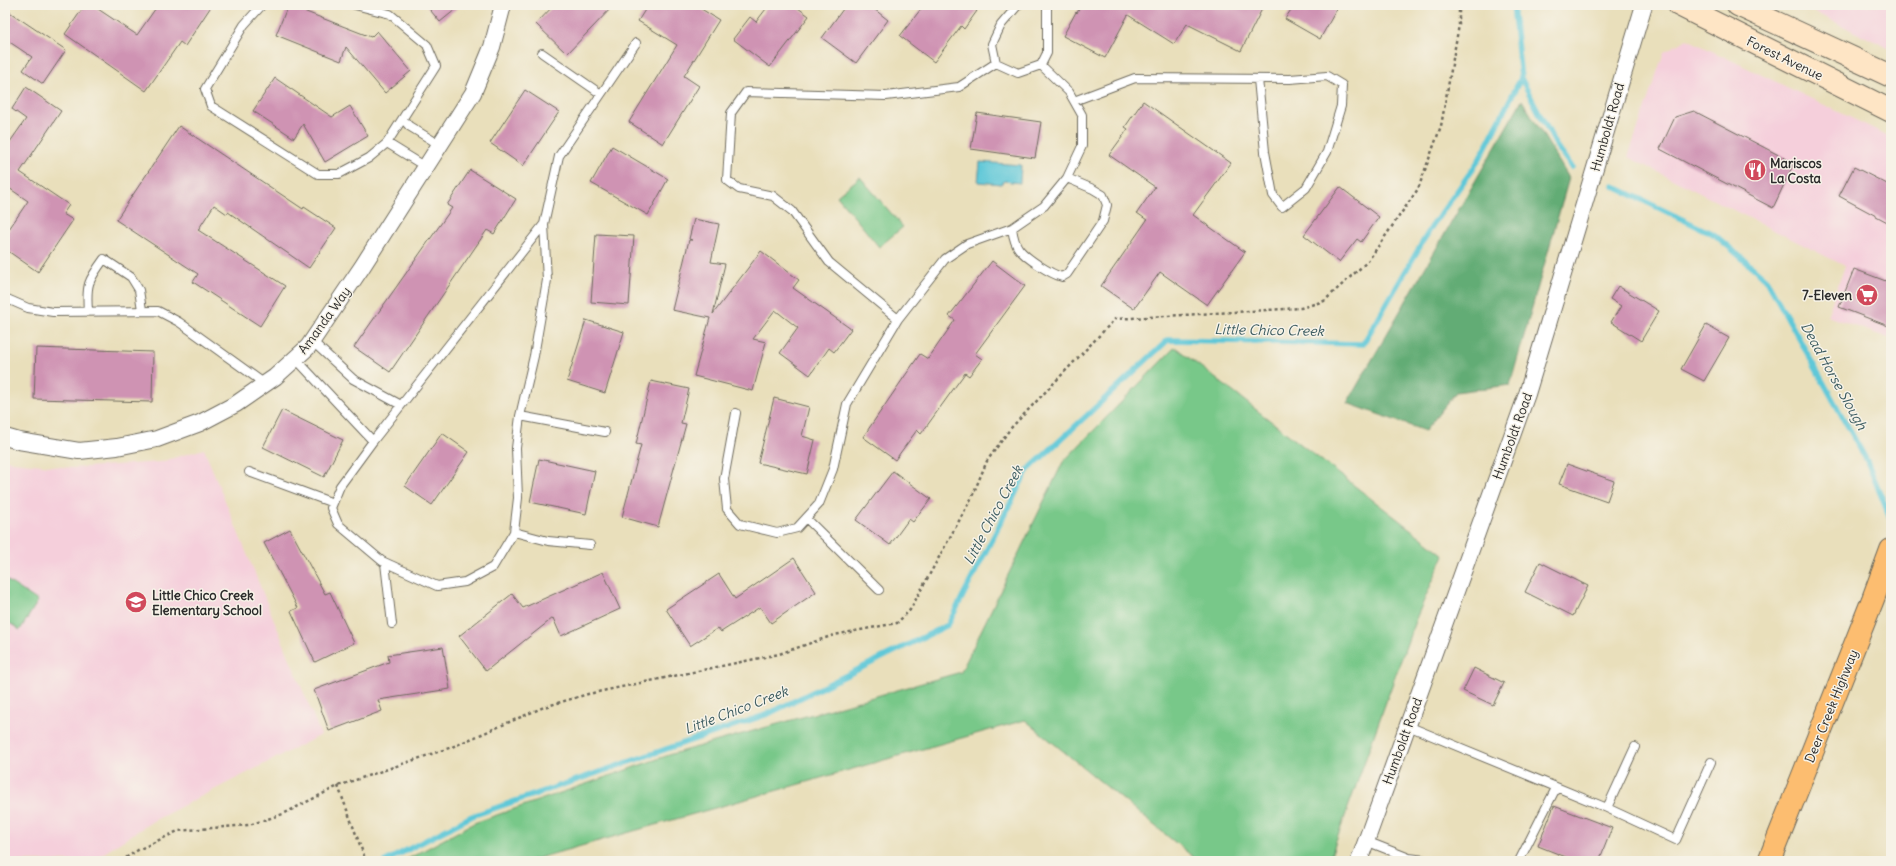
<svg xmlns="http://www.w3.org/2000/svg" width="1896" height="866" viewBox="0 0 1896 866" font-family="Delius,sans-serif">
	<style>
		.built { fill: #f5cfdb }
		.green { fill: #78c889; stroke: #527a5a }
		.forest { fill: #62ac75; stroke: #466c50 }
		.water { fill: #5ec8d8; stroke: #447a82 }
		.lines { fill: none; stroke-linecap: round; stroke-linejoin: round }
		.stream { stroke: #5ec8d8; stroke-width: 5.5 }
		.building { fill: #cf93b3 }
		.lane-casing { stroke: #6e6a5d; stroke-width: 10 }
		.street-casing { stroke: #6e6a5d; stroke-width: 18 }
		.secondary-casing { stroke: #6e6a5d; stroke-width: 24 }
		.primary-casing { stroke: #6e6a5d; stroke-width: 24 }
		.path { stroke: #6e6a5d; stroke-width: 2.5; stroke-dasharray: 3 3; stroke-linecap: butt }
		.lane { stroke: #fff; stroke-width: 8 }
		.street { stroke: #fff; stroke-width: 16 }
		.secondary { stroke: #fee5c5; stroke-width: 22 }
		.primary { stroke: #fcbd6f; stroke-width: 22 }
		.labels { text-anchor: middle; stroke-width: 3; stroke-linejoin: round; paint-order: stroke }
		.street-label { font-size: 13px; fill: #2b2b2b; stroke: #f7f3e8 }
		.poi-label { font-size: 13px; font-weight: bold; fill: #2b2b2b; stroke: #f7f3e8; text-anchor: start }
		.water-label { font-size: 14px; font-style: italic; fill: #3a5a5f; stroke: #f7f3e8 }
	</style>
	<rect width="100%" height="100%" fill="#f7f3e8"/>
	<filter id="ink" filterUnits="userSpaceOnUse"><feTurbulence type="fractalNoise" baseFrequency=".025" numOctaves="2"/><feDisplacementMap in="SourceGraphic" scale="8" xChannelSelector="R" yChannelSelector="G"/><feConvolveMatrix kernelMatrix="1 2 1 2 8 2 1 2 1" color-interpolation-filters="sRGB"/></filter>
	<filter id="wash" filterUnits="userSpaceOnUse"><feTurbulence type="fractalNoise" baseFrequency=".012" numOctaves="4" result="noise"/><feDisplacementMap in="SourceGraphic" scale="16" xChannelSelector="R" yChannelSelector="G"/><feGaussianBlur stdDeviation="0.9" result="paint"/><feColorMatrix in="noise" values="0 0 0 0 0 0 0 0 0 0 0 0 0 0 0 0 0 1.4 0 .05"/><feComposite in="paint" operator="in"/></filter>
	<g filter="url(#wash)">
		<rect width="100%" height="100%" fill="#e9dfbb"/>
		<path class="built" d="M 1799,5 L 1891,5 L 1891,49 Z
			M 1687,39 L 1891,137 L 1891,339 L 1827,316 L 1845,266 L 1628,157 L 1664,52 Z
			M 204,449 L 321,735 L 153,821 L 92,861 L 5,861 L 5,459 L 13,462 L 72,468 L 160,462 Z"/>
		<path class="green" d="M 860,177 L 903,227 L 879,247 L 837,196 Z
			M 1175,347 L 1444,555 L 1415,621 L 1329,861 L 1198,861 L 1025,720 L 528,861 L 404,861 L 474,823 L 672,754 L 961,672 L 1063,462 Z
			M 5,579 L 38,601 L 20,630 L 5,620 Z"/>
		<path class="forest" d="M 1522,100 L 1569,178 L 1510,385 L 1456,392 L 1425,431 L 1347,403 Z"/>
		<path class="water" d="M 980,162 L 1021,165 L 1020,183 L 1004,181 L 1001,184 L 978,182 Z"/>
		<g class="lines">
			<path class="stream" d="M 1521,78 L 1557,147 L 1572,167
				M 1613,186 L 1715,235 L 1766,279 L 1867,461 L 1891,520
				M 386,861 L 472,816 L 768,714 L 948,625 L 1027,471 L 1168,340 L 1363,344 L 1432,226 L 1479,160 L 1521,78 L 1513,5"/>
		</g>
		<g id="blocks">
			<path class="building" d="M 85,5 L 92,5 L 137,35 L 158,5 L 212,5 L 185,46 L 180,42 L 146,91 L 65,34 Z
				M 288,5 L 371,37 L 377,31 L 411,71 L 385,93 L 346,47 L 341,61 L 276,35 Z
				M 426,5 L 461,5 L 440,22 Z
				M 554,5 L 614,5 L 567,54 L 536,24 Z
				M 648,5 L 695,5 L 719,20 L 684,76 L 699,86 L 663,144 L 629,122 L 677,45 L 638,21 Z
				M 769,5 L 794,5 L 809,16 L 770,67 L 733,39 L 750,17 L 756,22 Z
				M 846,5 L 869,5 L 888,20 L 856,63 L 822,38 Z
				M 924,5 L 968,5 L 977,11 L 964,29 L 961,26 L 934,62 L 900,36 Z
				M 1081,5 L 1264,5 L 1241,51 L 1187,24 L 1174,44 L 1128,15 L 1105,58 L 1063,36 L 1076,12 L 1077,13 Z
				M 1294,5 L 1339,5 L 1320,39 L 1285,19 Z
				M 5,9 L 66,50 L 43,84 L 23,70 L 32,57 L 5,39 Z
				M 275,78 L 332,117 L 350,106 L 368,136 L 325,162 L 303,124 L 294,138 L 253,111 Z
				M 26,87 L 61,111 L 20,172 L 69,205 L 63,214 L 73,220 L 38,272 L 5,249 L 5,235 L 28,201 L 9,188 L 5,195 L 5,149 L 26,119 L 12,109 Z
				M 525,90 L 559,112 L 523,166 L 490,143 Z
				M 1143,101 L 1231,163 L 1193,215 L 1245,252 L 1207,305 L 1160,272 L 1134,309 L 1101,286 L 1147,220 L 1137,213 L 1155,187 L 1109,155 L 1128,129 L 1125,127 Z
				M 1694,111 L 1794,163 L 1773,208 L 1660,149 L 1675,117 Z
				M 977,113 L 1041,122 L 1035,158 L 971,149 Z
				M 179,126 L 303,209 L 304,207 L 336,228 L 309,268 L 228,212 L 227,214 L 214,205 L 198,230 L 285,286 L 260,326 L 193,282 L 198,274 L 116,220 Z
				M 612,146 L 668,179 L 648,215 L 591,183 Z
				M 1854,167 L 1891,186 L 1891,224 L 1839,196 Z
				M 470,170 L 516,199 L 494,234 L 487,230 L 390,372 L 354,347 L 452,208 L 447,205 Z
				M 1340,187 L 1379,217 L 1361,242 L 1357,239 L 1339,262 L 1304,235 Z
				M 694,219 L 719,224 L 711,262 L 725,264 L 713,314 L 761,251 L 799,280 L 793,288 L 851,329 L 834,352 L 829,348 L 810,375 L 780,353 L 798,328 L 775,310 L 753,339 L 766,342 L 753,391 L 694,376 L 710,318 L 672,310 L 689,240 L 692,240 L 689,239 Z
				M 596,234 L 634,236 L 629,305 L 591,302 Z
				M 992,261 L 1025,286 L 975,354 L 982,359 L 969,376 L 965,373 L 921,434 L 917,430 L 895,460 L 863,437 L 920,354 L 928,359 L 955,320 L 949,316 Z
				M 1854,269 L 1891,283 L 1891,327 L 1839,307 Z
				M 1618,286 L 1659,311 L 1641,341 L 1611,322 L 1621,306 L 1610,299 Z
				M 586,320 L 624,332 L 605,393 L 567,381 Z
				M 1706,325 L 1729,338 L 1704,381 L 1681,369 Z
				M 36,348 L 153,352 L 152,402 L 34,399 Z
				M 651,381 L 689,389 L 681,423 L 686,424 L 658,527 L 622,517 L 641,445 L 636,444 Z
				M 774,398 L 809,407 L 802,436 L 815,440 L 807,474 L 758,463 Z
				M 282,410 L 343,440 L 324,477 L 263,447 Z
				M 442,433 L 469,452 L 432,505 L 405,486 Z
				M 539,459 L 595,471 L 586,514 L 530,502 Z
				M 1567,464 L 1614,481 L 1607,501 L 1559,484 Z
				M 893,471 L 931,499 L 913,522 L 909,519 L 890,545 L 856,520 Z
				M 290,529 L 325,594 L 330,592 L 354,643 L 315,662 L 291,611 L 298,608 L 264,543 Z
				M 794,558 L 816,592 L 771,623 L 760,607 L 721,632 L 718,628 L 690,646 L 666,609 L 719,574 L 735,599 Z
				M 1540,562 L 1588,586 L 1573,616 L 1525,592 Z
				M 603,572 L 620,609 L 561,636 L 553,618 L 486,671 L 459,636 L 512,594 L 523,608 Z
				M 443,647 L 450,689 L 378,700 L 382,711 L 329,731 L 314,690 L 389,662 L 388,655 Z
				M 1474,668 L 1504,683 L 1493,705 L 1463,691 Z
				M 1554,806 L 1612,828 L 1599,861 L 1576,861 L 1538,846 Z"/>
		</g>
	</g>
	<g filter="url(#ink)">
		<use href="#blocks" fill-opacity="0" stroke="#6e6a5d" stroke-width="1"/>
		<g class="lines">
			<g class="lane-casing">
				<path id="lane" d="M 262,5 L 244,25 L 205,89 L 211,106 L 318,174 L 339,174 L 369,158 L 387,143 L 436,66 L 427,45 L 390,14 L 355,5
					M 1018,5 L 1001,25 L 992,44 L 996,63 L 1018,73 L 1041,65 L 1047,53 L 1047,5
					M 542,53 L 601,94
					M 1074,101 L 1135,78 L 1290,79 L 1327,76 L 1342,85 L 1341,106 L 1327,152 L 1306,188 L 1282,207 L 1273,195 L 1265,152 L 1258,79
					M 403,119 L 409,126 L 440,145
					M 387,143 L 426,167
					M 544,224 L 547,280 L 534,356 L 520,416 L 516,448 L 518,498 L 514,532 L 493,567 L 465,582 L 437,586 L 382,561 L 338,524 L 331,508 L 340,486 L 373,441 L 544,224 L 559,156 L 636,43
					M 1012,228 C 1013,235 1014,243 1019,249 C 1027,259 1051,274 1062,277 L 1067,274 L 1103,221 L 1107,205 L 1103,195 L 1093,189 L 1067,178
					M 5,298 L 28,308 L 53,312 L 158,311 L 179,322 L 265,384
					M 88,311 C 86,284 88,281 104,259 L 131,277 L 139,290 L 142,310
					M 898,319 L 945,259 L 967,244 L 1012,228 L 1044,206 L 1067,178 L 1082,146 L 1082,115 L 1069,92 L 1041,65
					M 312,341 L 353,379 L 401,405
					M 295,358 L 373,441
					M 736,413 L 724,479 L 727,509 L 740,524 L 777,533 L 797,528 L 819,504 L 833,469 L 847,404 L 898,319 L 829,262 L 792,211 L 773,196 L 739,189 L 727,180 L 731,113 L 746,92 L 886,96 L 959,87 L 996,63
					M 520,416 L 605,432
					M 249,472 L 333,503
					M 806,518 L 879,590
					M 514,532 L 548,541 L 590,545
					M 385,563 L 392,624
					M 1408,726 L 1607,808 L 1635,747
					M 1607,808 L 1676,840 L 1711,762
					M 1366,841 L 1409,858 L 1410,861
					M 1409,858 L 1433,861
					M 1519,861 L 1556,788"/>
			</g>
			<g class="street-casing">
				<path id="street" d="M 5,437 L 19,441 L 79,451 L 117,447 L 157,439 L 200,423 L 236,404 L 275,377 L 308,347 L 362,267 L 473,93 L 492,47 L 503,5
					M 1359,861 L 1527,394 L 1644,5"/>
			</g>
			<g class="secondary-casing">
				<path id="secondary" d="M 1679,5 L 1891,111
					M 1738,5 L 1891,76"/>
			</g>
			<g class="primary-casing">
				<path id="primary" d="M 1769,861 L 1873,599 L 1891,550"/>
			</g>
			<path class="path" d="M 338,786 L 366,861
				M 121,861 L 138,850 L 178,831 L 249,825 L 283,814 L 338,786 L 452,747 L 544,707 L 588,694 L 779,654 L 834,635 L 897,623 L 910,610 L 971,499 L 987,461 L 1010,429 L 1115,319 L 1301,308 L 1324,301 L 1368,261 L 1418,189 L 1441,126 L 1459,25 L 1459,5"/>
			<use href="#lane" class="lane"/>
			<use href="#street" class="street"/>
			<use href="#secondary" class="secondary"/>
			<use href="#primary" class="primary"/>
		</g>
	</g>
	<defs>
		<g id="restaurant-disc" transform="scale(1.15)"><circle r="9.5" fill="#d1495b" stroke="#f7f3e8"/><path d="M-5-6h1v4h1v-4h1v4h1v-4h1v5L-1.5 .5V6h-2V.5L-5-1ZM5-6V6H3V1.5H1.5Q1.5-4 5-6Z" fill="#fff"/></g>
		<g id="supermarket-disc" transform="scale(1.15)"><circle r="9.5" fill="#d1495b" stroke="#f7f3e8"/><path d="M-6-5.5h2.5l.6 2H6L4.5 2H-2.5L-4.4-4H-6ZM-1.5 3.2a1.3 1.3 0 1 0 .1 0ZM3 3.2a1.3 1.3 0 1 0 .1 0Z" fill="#fff"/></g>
		<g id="school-disc" transform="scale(1.15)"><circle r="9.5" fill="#d1495b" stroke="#f7f3e8"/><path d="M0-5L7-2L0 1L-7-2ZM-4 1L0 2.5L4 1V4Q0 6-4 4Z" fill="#fff"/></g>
	</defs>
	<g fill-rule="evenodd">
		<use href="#restaurant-disc" x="1755" y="170"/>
		<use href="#supermarket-disc" x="1867" y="295"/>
		<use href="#school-disc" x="136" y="602"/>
	</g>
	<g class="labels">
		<g class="street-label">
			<text transform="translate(1785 58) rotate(26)" y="5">Forest Avenue</text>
			<text transform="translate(1607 127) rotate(-74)" y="5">Humboldt Road</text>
			<text transform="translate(324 320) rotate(-54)" y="5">Amanda Way</text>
			<text transform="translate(1512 436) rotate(-70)" y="5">Humboldt Road</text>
			<text transform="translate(1831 706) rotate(-68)" y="5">Deer Creek Highway</text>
			<text transform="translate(1402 741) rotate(-70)" y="5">Humboldt Road</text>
		</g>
		<g class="poi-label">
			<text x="1770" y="168">Mariscos<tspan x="1770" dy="15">La Costa</tspan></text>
			<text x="1852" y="300" text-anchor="end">7-Eleven</text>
			<text x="152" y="600">Little Chico Creek<tspan x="152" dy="15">Elementary School</tspan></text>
		</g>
		<g class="water-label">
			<text transform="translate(1269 330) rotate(1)" y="5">Little Chico Creek</text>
			<text transform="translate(1834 376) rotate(61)" y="5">Dead Horse Slough</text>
			<text transform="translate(993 515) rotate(-62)" y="5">Little Chico Creek</text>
			<text transform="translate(736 710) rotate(-21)" y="5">Little Chico Creek</text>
		</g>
	</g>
	<rect width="1896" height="866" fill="none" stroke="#f7f3e8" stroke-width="20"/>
</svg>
